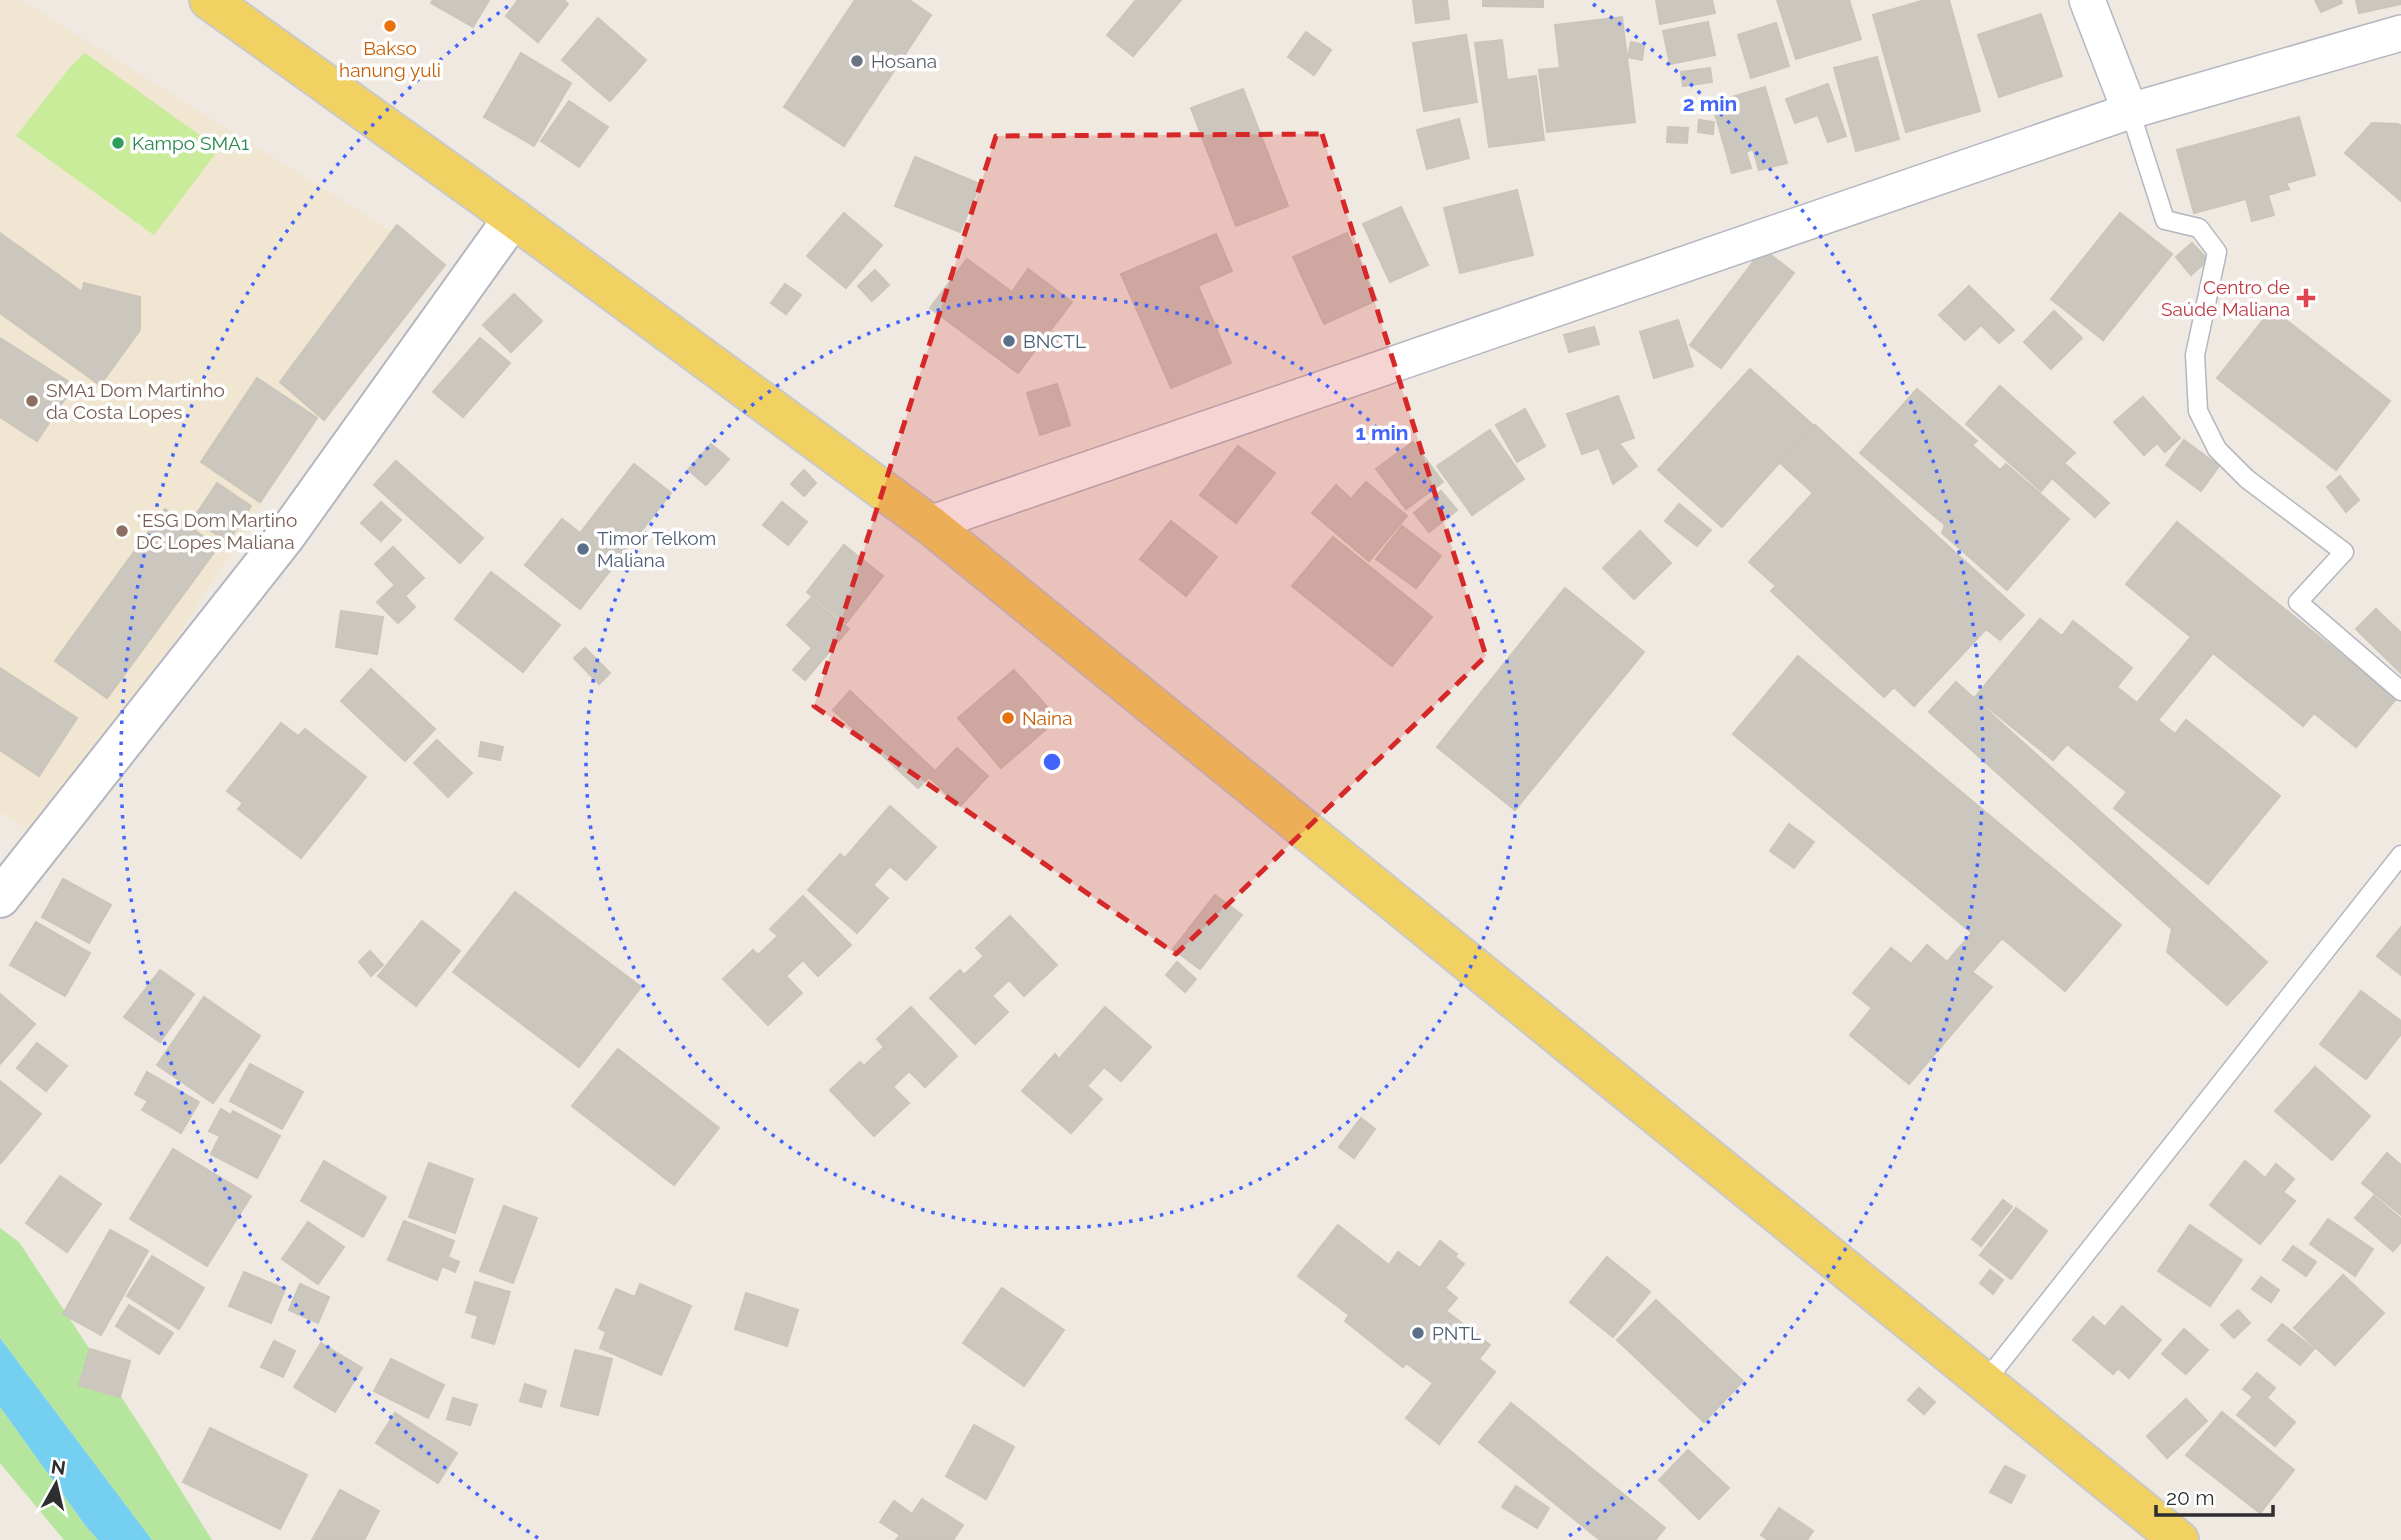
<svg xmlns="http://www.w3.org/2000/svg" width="2401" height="1540" viewBox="0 0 2401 1540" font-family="Raleway,sans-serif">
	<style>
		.education { fill: #f0e6d1 }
		.green { fill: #b6e59e }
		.pitch { fill: #c9ec9a }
		.water { fill: #75cff0 }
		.building { fill: #cbc7bf; stroke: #cbc5ba; stroke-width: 2 }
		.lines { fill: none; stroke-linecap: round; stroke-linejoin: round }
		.service-casing { stroke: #b4b7c1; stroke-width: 21 }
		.minor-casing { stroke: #b4b7c1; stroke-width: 38 }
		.tertiary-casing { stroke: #b4b7c1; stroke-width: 42 }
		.primary-casing { stroke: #c9c9c9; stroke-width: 42 }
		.service { stroke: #fff; stroke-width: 18 }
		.minor { stroke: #fff; stroke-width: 35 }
		.tertiary { stroke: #fff; stroke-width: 38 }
		.primary { stroke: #f2d163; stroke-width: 38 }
		.marked { fill: #d62828; fill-opacity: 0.2; stroke: #d62828; stroke-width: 5; stroke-dasharray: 14 9; stroke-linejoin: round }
		.ring { fill: none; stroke: #4264fb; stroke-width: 3.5; stroke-dasharray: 3.5 7 }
		.food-dot { fill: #e8710a; stroke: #fff; stroke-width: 2.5 }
		.worship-dot { fill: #6b7280; stroke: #fff; stroke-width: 2.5 }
		.leisure-dot { fill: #2e9e5b; stroke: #fff; stroke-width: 2.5 }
		.health-dot { fill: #e0444e; stroke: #fff; stroke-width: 2.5 }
		.service-dot { fill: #5c6f8a; stroke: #fff; stroke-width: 2.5 }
		.education-dot { fill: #8d6e63; stroke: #fff; stroke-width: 2.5 }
		.labels { text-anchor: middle; stroke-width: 7; stroke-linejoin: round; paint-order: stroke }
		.food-label { font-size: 19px; fill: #c56008; stroke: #fff }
		.worship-label { font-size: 19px; fill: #5b616d; stroke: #fff; text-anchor: start }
		.leisure-label { font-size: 19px; fill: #27864d; stroke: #fff; text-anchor: start }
		.health-label { font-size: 19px; fill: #be3a42; stroke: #fff; text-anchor: end }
		.service-label { font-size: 19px; fill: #4e5e75; stroke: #fff; text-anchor: start }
		.education-label { font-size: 19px; fill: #785e54; stroke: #fff; text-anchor: start }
		.centre { fill: #4264fb; stroke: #fff; stroke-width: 3.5 }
		.ring-label { font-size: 21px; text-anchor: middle; font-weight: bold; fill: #4264fb; stroke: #fff; stroke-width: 7; stroke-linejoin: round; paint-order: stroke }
	</style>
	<rect width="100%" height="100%" fill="#efe9e1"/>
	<path class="education" d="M 0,0 L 21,0 L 422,250 L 48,842 L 0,812 Z"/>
	<path class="green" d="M 0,1228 L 19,1242 L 145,1433 L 212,1540 L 152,1540 L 0,1338 Z
		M 0,1407 L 85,1525 L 98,1540 L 64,1540 L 0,1463 Z"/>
	<path class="pitch" d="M 85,53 L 219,149 L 154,235 L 16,136 L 71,66 Z"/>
	<path class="water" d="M 0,1338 L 152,1540 L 98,1540 L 85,1525 L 0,1407 Z"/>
	<path class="building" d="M 433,0 L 489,0 L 473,27 L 431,3 Z
		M 518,0 L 564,0 L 568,4 L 538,42 L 506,16 Z
		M 855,0 L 909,0 L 931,15 L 844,146 L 784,107 Z
		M 1136,0 L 1181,0 L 1133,56 L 1107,35 Z
		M 1413,0 L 1447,0 L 1449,19 L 1416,23 Z
		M 1483,0 L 1543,0 L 1543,7 L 1483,6 Z
		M 1656,0 L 1712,0 L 1715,13 L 1660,24 Z
		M 1777,0 L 1849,0 L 1861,39 L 1796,59 Z
		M 1925,0 L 1949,0 L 1980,111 L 1906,132 L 1873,15 Z
		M 2315,0 L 2341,0 L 2342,3 L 2321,12 Z
		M 2356,0 L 2401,0 L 2401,4 L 2359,13 Z
		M 2041,14 L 2062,76 L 1999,97 L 1978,35 Z
		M 1622,17 L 1635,122 L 1547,132 L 1539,70 L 1560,68 L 1555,25 Z
		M 598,18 L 646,60 L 610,101 L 562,60 Z
		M 1708,22 L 1715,55 L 1670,64 L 1663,31 Z
		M 1776,23 L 1789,66 L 1751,78 L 1738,35 Z
		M 1306,32 L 1331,50 L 1314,75 L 1288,57 Z
		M 1466,35 L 1477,102 L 1424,111 L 1413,43 Z
		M 1502,40 L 1507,80 L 1536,76 L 1544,140 L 1489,147 L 1475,43 Z
		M 1631,42 L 1644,45 L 1642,60 L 1628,57 Z
		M 521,53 L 571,83 L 534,146 L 484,117 Z
		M 1877,57 L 1899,139 L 1856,151 L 1834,68 Z
		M 1710,68 L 1712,82 L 1683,86 L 1681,72 Z
		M 1828,84 L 1846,136 L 1828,142 L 1818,115 L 1795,123 L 1786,99 Z
		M 1765,87 L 1787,163 L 1759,170 L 1753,149 L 1746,152 L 1751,168 L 1732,173 L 1712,103 Z
		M 1243,89 L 1288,206 L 1236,226 L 1191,108 Z
		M 569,101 L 608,127 L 579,167 L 541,141 Z
		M 2299,117 L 2315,175 L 2286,183 L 2289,189 L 2268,195 L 2274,215 L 2252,221 L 2246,199 L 2194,213 L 2177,150 Z
		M 1459,119 L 1469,158 L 1427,169 L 1417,130 Z
		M 1699,120 L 1714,122 L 1713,134 L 1698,132 Z
		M 2372,123 L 2398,124 L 2401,126 L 2401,201 L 2345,153 Z
		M 1668,127 L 1688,128 L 1687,143 L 1667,142 Z
		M 915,157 L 980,184 L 960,232 L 895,206 Z
		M 1517,190 L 1533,255 L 1460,273 L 1444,208 Z
		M 1401,207 L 1428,265 L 1390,282 L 1363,224 Z
		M 844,213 L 882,245 L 846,288 L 807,256 Z
		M 2120,213 L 2172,254 L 2103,340 L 2051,299 Z
		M 397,225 L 445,265 L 324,420 L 280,382 Z
		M 0,233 L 82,292 L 84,283 L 140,297 L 140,330 L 100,385 L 0,313 Z
		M 1347,233 L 1377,300 L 1324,324 L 1293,257 Z
		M 1216,234 L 1232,271 L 1198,286 L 1231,363 L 1171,388 L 1121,274 Z
		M 2192,243 L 2208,260 L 2191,275 L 2176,257 Z
		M 1763,249 L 1794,273 L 1721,368 L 1690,345 Z
		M 967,259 L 1012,292 L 1028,269 L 1072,302 L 1018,373 L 930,308 Z
		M 875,270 L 889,285 L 872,301 L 858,286 Z
		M 785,284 L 801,295 L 786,314 L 771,303 Z
		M 1969,286 L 2014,330 L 1999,343 L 1981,325 L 1965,340 L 1939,315 Z
		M 514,294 L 542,321 L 511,352 L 483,325 Z
		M 2272,309 L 2390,401 L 2336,470 L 2217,378 Z
		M 2054,311 L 2082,338 L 2051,369 L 2024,342 Z
		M 1678,320 L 1693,366 L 1654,378 L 1640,332 Z
		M 1594,327 L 1599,344 L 1569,352 L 1564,335 Z
		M 0,338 L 74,385 L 37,441 L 0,417 Z
		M 480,338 L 510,363 L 463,417 L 433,392 Z
		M 1750,369 L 1813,425 L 1722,527 L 1658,470 Z
		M 257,378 L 317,418 L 260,502 L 201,462 Z
		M 1057,384 L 1070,425 L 1040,435 L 1027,393 Z
		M 2000,386 L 2075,453 L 2064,463 L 2109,503 L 2095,517 L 2052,478 L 2041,491 L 1966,424 Z
		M 1917,389 L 1977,441 L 1972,445 L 2000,470 L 2006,464 L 2069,519 L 2007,590 L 1942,533 L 1945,525 L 1860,453 Z
		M 1618,396 L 1634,438 L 1619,443 L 1637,466 L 1613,484 L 1599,448 L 1582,454 L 1567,414 Z
		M 2143,397 L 2180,438 L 2165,452 L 2157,443 L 2144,455 L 2114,422 Z
		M 1525,409 L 1545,446 L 1517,462 L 1496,425 Z
		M 1815,425 L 2024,615 L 2000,640 L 1986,629 L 1914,706 L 1894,687 L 1884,697 L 1771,591 L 1776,586 L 1749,562 L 1813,493 L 1780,463 Z
		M 1490,430 L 1524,479 L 1472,515 L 1437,466 Z
		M 2184,440 L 2219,466 L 2201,491 L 2166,465 Z
		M 1413,442 L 1443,482 L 1406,509 L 1376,469 Z
		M 711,444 L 729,459 L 706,485 L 688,470 Z
		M 1238,446 L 1275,473 L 1236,523 L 1200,495 Z
		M 396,461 L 483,538 L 460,563 L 374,485 Z
		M 634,464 L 671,493 L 580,609 L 525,565 L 562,519 L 580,533 Z
		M 804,470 L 816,483 L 804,496 L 791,484 Z
		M 2340,476 L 2359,500 L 2346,512 L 2327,487 Z
		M 1366,482 L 1407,516 L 1369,561 L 1312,513 L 1336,485 L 1351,499 Z
		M 217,483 L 251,506 L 228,542 L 193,519 Z
		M 1441,491 L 1457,510 L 1429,532 L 1414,513 Z
		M 381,502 L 401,520 L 381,541 L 361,523 Z
		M 782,502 L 807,522 L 788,545 L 763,525 Z
		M 1679,504 L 1711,530 L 1697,546 L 1665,521 Z
		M 165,509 L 218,547 L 107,698 L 55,661 Z
		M 1171,521 L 1217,557 L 1186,596 L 1140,559 Z
		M 2177,522 L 2396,699 L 2356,747 L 2314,713 L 2303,726 L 2213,653 L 2158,720 L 2175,734 L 2186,720 L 2280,796 L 2208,884 L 2114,808 L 2127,792 L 2067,744 L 2053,760 L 1975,697 L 2040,619 L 2062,636 L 2073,621 L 2132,668 L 2117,687 L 2137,703 L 2191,637 L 2126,584 Z
		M 1402,526 L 1441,556 L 1416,588 L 1376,559 Z
		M 1640,531 L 1671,563 L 1634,599 L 1603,568 Z
		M 1333,537 L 1432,617 L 1392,666 L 1292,586 Z
		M 844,545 L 883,576 L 846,623 L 807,592 Z
		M 393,547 L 424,578 L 405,596 L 415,607 L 398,623 L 377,602 L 395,585 L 375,564 Z
		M 491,572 L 560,625 L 523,672 L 455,619 Z
		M 1565,588 L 1644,652 L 1515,810 L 1437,747 Z
		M 811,598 L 849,629 L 805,680 L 793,670 L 812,648 L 787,625 Z
		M 2376,609 L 2401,633 L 2401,673 L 2356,629 Z
		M 341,611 L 383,617 L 377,654 L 336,647 Z
		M 585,648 L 610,673 L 599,684 L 574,658 Z
		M 1798,656 L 2121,925 L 2065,991 L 2002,938 L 1972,972 L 1992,987 L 1909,1084 L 1850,1035 L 1872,1008 L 1853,993 L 1891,948 L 1911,964 L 1927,945 L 1947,962 L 1972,933 L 1733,734 Z
		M 0,668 L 77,718 L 39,776 L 0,750 Z
		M 371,669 L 435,729 L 405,761 L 341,701 Z
		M 1014,670 L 1058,719 L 1001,768 L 958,718 Z
		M 1956,682 L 2267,962 L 2227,1005 L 2167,952 L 2172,929 L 1929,712 Z
		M 850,691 L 935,771 L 957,748 L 988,776 L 960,806 L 929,777 L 918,788 L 833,710 Z
		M 281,723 L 298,736 L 305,729 L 366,777 L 301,858 L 238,809 L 243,803 L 227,791 Z
		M 437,740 L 472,773 L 448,797 L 414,763 Z
		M 481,742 L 503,747 L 500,760 L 479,756 Z
		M 890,806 L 936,847 L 906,880 L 890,866 L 873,885 L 888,898 L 857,933 L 808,890 L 840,854 L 845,858 Z
		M 1789,824 L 1814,842 L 1794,868 L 1770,851 Z
		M 63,879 L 111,905 L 89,943 L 42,917 Z
		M 515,892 L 641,987 L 579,1067 L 453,972 Z
		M 1215,895 L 1242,915 L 1200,969 L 1173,949 Z
		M 803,896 L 851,945 L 818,976 L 803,960 L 786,976 L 802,993 L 768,1025 L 723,979 L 753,950 L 758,955 L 778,936 L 770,929 Z
		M 1010,916 L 1057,965 L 1024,996 L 1009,980 L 992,996 L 1008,1012 L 975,1044 L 930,998 L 960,970 L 964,975 L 984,956 L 976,948 Z
		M 422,921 L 460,951 L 416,1006 L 378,976 Z
		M 36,922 L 90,953 L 65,996 L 10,965 Z
		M 2401,927 L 2401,975 L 2377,956 Z
		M 370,951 L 383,965 L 371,976 L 359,962 Z
		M 1177,962 L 1196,979 L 1185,992 L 1166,975 Z
		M 160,970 L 194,994 L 160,1042 L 124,1017 Z
		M 2361,991 L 2401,1021 L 2401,1034 L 2366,1079 L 2320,1044 Z
		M 0,994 L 35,1024 L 0,1064 Z
		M 204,997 L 260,1036 L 213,1103 L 157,1065 Z
		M 911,1007 L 957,1056 L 925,1087 L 909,1071 L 893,1087 L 909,1103 L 874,1136 L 830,1090 L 860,1062 L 864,1066 L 884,1047 L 877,1039 Z
		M 1105,1007 L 1151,1047 L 1121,1081 L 1104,1067 L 1087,1086 L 1102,1099 L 1071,1133 L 1022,1091 L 1055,1054 L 1059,1059 Z
		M 37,1043 L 67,1066 L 46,1091 L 17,1068 Z
		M 618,1049 L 719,1128 L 674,1185 L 572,1106 Z
		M 250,1064 L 303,1092 L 282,1129 L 230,1101 Z
		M 2315,1067 L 2370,1116 L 2332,1160 L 2275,1111 Z
		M 147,1072 L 199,1102 L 181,1133 L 142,1110 L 148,1101 L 135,1094 Z
		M 0,1081 L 41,1114 L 1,1163 L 0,1163 Z
		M 221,1109 L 231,1115 L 233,1111 L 280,1136 L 257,1178 L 211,1154 L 220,1136 L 209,1131 Z
		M 1361,1118 L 1375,1129 L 1354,1158 L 1339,1147 Z
		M 173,1149 L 251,1196 L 207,1266 L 130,1219 Z
		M 2387,1153 L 2401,1165 L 2401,1215 L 2362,1183 Z
		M 324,1161 L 386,1197 L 363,1237 L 301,1201 Z
		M 2245,1161 L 2265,1178 L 2276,1164 L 2294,1179 L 2283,1192 L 2295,1201 L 2260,1244 L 2210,1205 Z
		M 429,1163 L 473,1179 L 455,1233 L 409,1217 Z
		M 60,1176 L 101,1204 L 67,1252 L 26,1223 Z
		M 2374,1196 L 2401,1219 L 2401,1242 L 2393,1251 L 2355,1218 Z
		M 2003,1200 L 2012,1207 L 1981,1246 L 1972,1239 Z
		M 504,1206 L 537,1218 L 513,1283 L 480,1271 Z
		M 2016,1208 L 2047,1231 L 2011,1279 L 1980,1255 Z
		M 2328,1219 L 2373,1249 L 2355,1276 L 2310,1244 Z
		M 404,1221 L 454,1241 L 448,1257 L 459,1262 L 455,1272 L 442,1266 L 437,1280 L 388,1260 Z
		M 308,1222 L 344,1247 L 318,1284 L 282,1259 Z
		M 1338,1225 L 1389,1265 L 1398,1252 L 1420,1268 L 1440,1241 L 1457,1254 L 1455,1257 L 1464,1264 L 1445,1288 L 1457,1298 L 1446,1311 L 1490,1345 L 1479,1359 L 1495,1372 L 1439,1444 L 1406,1418 L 1433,1383 L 1406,1363 L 1403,1367 L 1345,1321 L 1349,1315 L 1298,1276 Z
		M 2190,1225 L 2242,1260 L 2210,1306 L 2158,1271 Z
		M 110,1230 L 148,1251 L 101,1335 L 63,1314 Z
		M 2293,1246 L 2316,1262 L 2306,1276 L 2283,1260 Z
		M 152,1256 L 204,1288 L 179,1329 L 127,1296 Z
		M 1607,1257 L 1650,1292 L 1613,1337 L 1570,1302 Z
		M 1990,1270 L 2003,1280 L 1993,1294 L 1980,1283 Z
		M 244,1272 L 285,1289 L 271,1323 L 229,1306 Z
		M 2343,1275 L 2384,1313 L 2335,1365 L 2294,1328 Z
		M 2261,1277 L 2279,1290 L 2271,1302 L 2252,1289 Z
		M 475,1282 L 510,1292 L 494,1344 L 472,1337 L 478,1316 L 466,1312 Z
		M 300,1284 L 329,1297 L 318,1323 L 289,1310 Z
		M 640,1284 L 691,1306 L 661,1375 L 600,1348 L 606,1332 L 599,1328 L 616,1289 L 635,1297 Z
		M 1002,1288 L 1064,1330 L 1024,1386 L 963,1343 Z
		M 746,1293 L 798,1310 L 787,1346 L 735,1329 Z
		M 1656,1300 L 1743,1381 L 1704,1422 L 1617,1340 Z
		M 129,1305 L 173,1333 L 159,1354 L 116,1326 Z
		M 2122,1306 L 2161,1340 L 2129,1378 L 2118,1368 L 2113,1374 L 2073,1340 L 2093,1317 L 2105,1327 Z
		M 2238,1310 L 2250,1323 L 2234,1338 L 2221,1325 Z
		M 2282,1324 L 2314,1349 L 2300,1365 L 2268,1340 Z
		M 2184,1329 L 2208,1350 L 2186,1374 L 2162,1354 Z
		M 274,1341 L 295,1351 L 283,1377 L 261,1367 Z
		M 321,1343 L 362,1368 L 335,1412 L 294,1387 Z
		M 90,1349 L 130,1361 L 120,1397 L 79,1385 Z
		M 575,1350 L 612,1359 L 598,1415 L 561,1406 Z
		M 391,1359 L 444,1385 L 428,1418 L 374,1391 Z
		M 2257,1373 L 2275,1388 L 2267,1398 L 2295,1422 L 2275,1446 L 2237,1415 L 2253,1397 L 2243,1389 Z
		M 525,1384 L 546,1391 L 541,1407 L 520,1401 Z
		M 1919,1388 L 1935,1402 L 1924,1414 L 1908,1400 Z
		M 453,1398 L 477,1405 L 470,1425 L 447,1419 Z
		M 2186,1399 L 2207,1421 L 2167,1458 L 2147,1436 Z
		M 1511,1403 L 1665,1528 L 1655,1540 L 1600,1540 L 1479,1442 Z
		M 2222,1412 L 2294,1470 L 2260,1513 L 2186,1455 Z
		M 395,1413 L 457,1453 L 438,1483 L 376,1443 Z
		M 974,1425 L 1014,1447 L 986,1499 L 946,1476 Z
		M 210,1428 L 307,1475 L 280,1529 L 183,1482 Z
		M 1688,1450 L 1729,1488 L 1699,1519 L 1659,1480 Z
		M 2005,1466 L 2025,1476 L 2011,1503 L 1990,1492 Z
		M 1516,1486 L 1549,1508 L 1537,1528 L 1502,1507 Z
		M 340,1490 L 379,1511 L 364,1540 L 312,1540 Z
		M 922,1499 L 963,1525 L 953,1540 L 896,1540 L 900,1535 L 880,1522 L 894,1501 L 912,1514 Z
		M 1779,1508 L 1813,1531 L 1807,1540 L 1768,1540 L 1761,1535 Z"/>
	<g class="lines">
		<g class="service-casing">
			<path id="service" d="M 2130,111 L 2165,220 L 2199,228 L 2217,252 L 2195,355 L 2198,411 L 2217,449 L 2247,479 L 2344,552 L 2298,602 L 2401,691
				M 1984,1383 L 2401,855"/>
		</g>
		<g class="minor-casing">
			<path id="minor" d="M 2087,0 L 2130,111
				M 929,524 L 2130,111 L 2401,33"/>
		</g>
		<g class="tertiary-casing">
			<path id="tertiary" d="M 0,898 L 285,537 L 513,218"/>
		</g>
		<g class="primary-casing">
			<path id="primary" d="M 209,0 L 513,218 L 929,524 L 2179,1540"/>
		</g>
		<use href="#service" class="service"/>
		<use href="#minor" class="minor"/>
		<use href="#tertiary" class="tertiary"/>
		<use href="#primary" class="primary"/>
	</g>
	<path class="marked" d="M 1322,134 L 1486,656 L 1176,954 L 814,706 L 996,136 Z"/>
	<g class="ring">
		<circle cx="1052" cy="762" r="466"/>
		<path d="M538 1538A931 931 0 0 1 511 4M1593 4A931 931 0 0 1 1566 1538"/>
	</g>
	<g class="food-dot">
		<circle cx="390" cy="26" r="7"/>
		<circle cx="1008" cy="718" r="7"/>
	</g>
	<circle class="worship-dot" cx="857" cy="61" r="7"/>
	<circle class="leisure-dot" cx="118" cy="143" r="7"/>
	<path class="health-dot" d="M2302.5 287.5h7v7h7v7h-7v7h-7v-7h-7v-7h7z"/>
	<g class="service-dot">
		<circle cx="1009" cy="341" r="7"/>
		<circle cx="583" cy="549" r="7"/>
		<circle cx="1418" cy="1333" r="7"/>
	</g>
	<g class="education-dot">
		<circle cx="32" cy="401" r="7"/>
		<circle cx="122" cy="531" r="7"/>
	</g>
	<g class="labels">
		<g class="food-label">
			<text x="390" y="55">Bakso<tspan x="390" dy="22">hanung yuli</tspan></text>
			<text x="1022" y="725" text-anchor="start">Naina</text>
		</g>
		<g class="worship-label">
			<text x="871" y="68">Hosana</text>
		</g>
		<g class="leisure-label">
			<text x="132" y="150">Kampo SMA1</text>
		</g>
		<g class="health-label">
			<text x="2290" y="294">Centro de<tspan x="2290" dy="22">Saúde Maliana</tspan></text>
		</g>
		<g class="service-label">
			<text x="1023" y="348">BNCTL</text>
			<text x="597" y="545">Timor Telkom<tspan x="597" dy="22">Maliana</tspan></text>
			<text x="1432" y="1340">PNTL</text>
		</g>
		<g class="education-label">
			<text x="46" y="397">SMA1 Dom Martinho<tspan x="46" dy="22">da Costa Lopes</tspan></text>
			<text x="136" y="527">*ESG Dom Martino<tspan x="136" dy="22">DC Lopes Maliana</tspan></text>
		</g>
	</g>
	<circle cx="1052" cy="762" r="10" class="centre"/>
	<g class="ring-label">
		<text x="1710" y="111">2 min</text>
		<text x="1382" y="440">1 min</text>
	</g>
	<g transform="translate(56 1484) rotate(8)" stroke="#ffffff" stroke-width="5" paint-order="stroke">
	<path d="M0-5L12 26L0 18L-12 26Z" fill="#2e2e2e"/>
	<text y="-10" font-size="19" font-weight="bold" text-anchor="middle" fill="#2e2e2e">N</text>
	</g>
	<path d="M2156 1505v10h117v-10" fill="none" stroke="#2e2e2e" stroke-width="3.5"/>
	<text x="2166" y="1505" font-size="21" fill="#2e2e2e" stroke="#ffffff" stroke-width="5" paint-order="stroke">20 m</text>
</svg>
